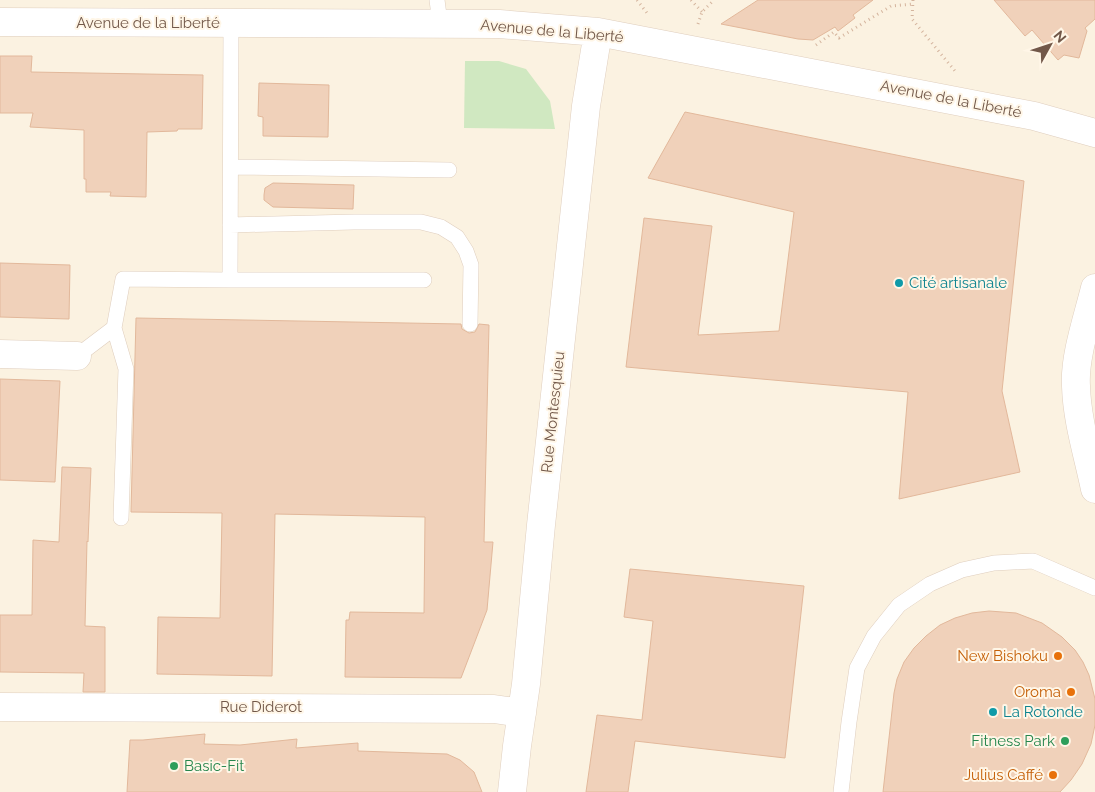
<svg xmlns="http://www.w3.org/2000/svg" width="1095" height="792" viewBox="0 0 1095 792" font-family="Raleway,sans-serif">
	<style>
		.green { fill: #d0e8c1 }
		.building { fill: #f0d1ba; stroke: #e2b89b }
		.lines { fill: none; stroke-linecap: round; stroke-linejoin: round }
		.service-casing { stroke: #dfcebe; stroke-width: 16 }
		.minor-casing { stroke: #dfcebe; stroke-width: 29 }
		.path { stroke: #d4b49d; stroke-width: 3; stroke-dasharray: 1 4; stroke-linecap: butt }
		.service { stroke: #fff; stroke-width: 15 }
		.minor { stroke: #fff; stroke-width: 28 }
		.culture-dot { fill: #0f9aa8; stroke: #fff6e7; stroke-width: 2 }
		.food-dot { fill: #e8710a; stroke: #fff6e7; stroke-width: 2 }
		.leisure-dot { fill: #2e9e5b; stroke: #fff6e7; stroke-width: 2 }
		.labels { text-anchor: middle; stroke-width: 4; stroke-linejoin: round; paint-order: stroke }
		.street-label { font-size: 15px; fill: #725849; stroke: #fff6e7 }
		.culture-label { font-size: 15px; fill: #0d838f; stroke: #fff6e7; text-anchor: start }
		.food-label { font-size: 15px; fill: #c56008; stroke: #fff6e7; text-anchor: end }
		.leisure-label { font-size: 15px; fill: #27864d; stroke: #fff6e7; text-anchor: end }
	</style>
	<rect width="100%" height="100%" fill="#fbf2e1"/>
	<path class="green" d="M 465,61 L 499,61 L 526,69 L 550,101 L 555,129 L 464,128 Z"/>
	<path class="building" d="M 758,0 L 873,0 L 853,15 L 855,18 L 838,31 L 835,27 L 813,40 L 798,39 L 721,24 Z
		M 994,0 L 1095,0 L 1095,19 L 1085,28 L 1087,31 L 1079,58 L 1064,55 L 1058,60 L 1032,30 L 1025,36 Z
		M 0,56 L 32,56 L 31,72 L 203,75 L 202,129 L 178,129 L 177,131 L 147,132 L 146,197 L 110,196 L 111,192 L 86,192 L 86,179 L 84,179 L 84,130 L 30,127 L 33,113 L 0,113 Z
		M 259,83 L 329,85 L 328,137 L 263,136 L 263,117 L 258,116 Z
		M 685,112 L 1024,181 L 1002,391 L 1020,472 L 899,499 L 908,392 L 626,367 L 644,218 L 712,226 L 698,335 L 779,331 L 794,212 L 648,178 Z
		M 273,183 L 354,185 L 353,209 L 273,207 L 264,200 L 264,195 L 265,188 Z
		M 0,263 L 70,265 L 69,319 L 0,317 Z
		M 136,318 L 461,324 L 462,329 L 469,333 L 475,332 L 479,324 L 489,325 L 484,542 L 493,542 L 487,610 L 461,678 L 345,677 L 346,620 L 349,620 L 350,612 L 424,613 L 425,517 L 275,514 L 272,676 L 157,674 L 158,617 L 220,618 L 222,513 L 131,512 Z
		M 0,379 L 60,381 L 55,482 L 0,480 Z
		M 62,467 L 91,468 L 88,542 L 87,541 L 85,626 L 105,627 L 105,692 L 83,692 L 84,673 L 0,672 L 0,615 L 32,615 L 33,540 L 59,542 Z
		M 630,569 L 804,586 L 785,758 L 635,741 L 628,792 L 586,792 L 597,715 L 642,720 L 653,621 L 624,617 Z
		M 989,611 L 1016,613 L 1042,623 L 1062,637 L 1075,650 L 1083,662 L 1089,675 L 1095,699 L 1095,725 L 1091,744 L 1082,764 L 1071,780 L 1060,792 L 883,792 L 894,693 L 897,679 L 904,662 L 914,648 L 926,636 L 940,625 L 955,618 L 972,613 Z
		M 205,734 L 204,744 L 240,745 L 297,739 L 296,748 L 358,743 L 358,751 L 447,754 L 460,760 L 474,772 L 482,792 L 127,792 L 130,740 L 143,740 Z"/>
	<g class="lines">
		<g class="service-casing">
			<path id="service" d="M 437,0 L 440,23
				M 231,23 L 230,280 L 424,280
				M 231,167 L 449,170
				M 230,225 L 354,222 L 421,222 L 441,227 L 457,237 L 466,251 L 471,265 L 470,324
				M 114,328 L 126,369 L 121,518
				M 77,356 L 114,328 L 123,279 L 230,280
				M 841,792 L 849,722 L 857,668 L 874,636 L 899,605 L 930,584 L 962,570 L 994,563 L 1033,561 L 1095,588"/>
		</g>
		<g class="minor-casing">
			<path id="minor" d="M 0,22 L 499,24 L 598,32 L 1034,116 L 1095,133
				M 1095,288 C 1088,317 1074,357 1076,386 C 1077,421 1088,455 1095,489
				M 0,354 L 77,356
				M 0,707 L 494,709 L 522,713
				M 512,792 L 517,746 L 526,684 L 541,525 L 586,106 L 598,32"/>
		</g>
		<path class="path" d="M 637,0 L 647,13
			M 691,0 L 702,12
			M 913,0 L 912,19 L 955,71
			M 698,24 L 702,12 L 714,0
			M 816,45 L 834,32 L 839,38 L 891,6 L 913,4"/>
		<use href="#service" class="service"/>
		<use href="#minor" class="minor"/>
	</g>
	<g class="culture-dot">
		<circle cx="899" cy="283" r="5"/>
		<circle cx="993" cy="712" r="5"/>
	</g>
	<g class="food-dot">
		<circle cx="1058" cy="656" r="5"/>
		<circle cx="1071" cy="692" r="5"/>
		<circle cx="1053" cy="775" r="5"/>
	</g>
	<g class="leisure-dot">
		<circle cx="1065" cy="741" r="5"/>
		<circle cx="174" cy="766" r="5"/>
	</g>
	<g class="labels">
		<g class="street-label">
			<text x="148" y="28">Avenue de la Liberté</text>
			<text transform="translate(552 31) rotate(5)" y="5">Avenue de la Liberté</text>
			<text transform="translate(951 99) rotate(11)" y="5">Avenue de la Liberté</text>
			<text transform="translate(553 412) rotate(-84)" y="5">Rue Montesquieu</text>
			<text x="261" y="712">Rue Diderot</text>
		</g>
		<g class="culture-label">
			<text x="909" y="288">Cité artisanale</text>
			<text x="1003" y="717">La Rotonde</text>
		</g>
		<g class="food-label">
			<text x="1048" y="661">New Bishoku</text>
			<text x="1061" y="697">Oroma</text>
			<text x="1043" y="780">Julius Caffé</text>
		</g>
		<g class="leisure-label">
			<text x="1055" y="746">Fitness Park</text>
			<text x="184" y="771" text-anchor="start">Basic-Fit</text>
		</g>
	</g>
	<g transform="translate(1050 45) rotate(50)" stroke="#fff6e7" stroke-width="4" paint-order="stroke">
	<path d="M0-4L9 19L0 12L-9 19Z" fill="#725849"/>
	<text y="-8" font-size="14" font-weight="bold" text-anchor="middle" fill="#725849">N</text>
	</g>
</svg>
